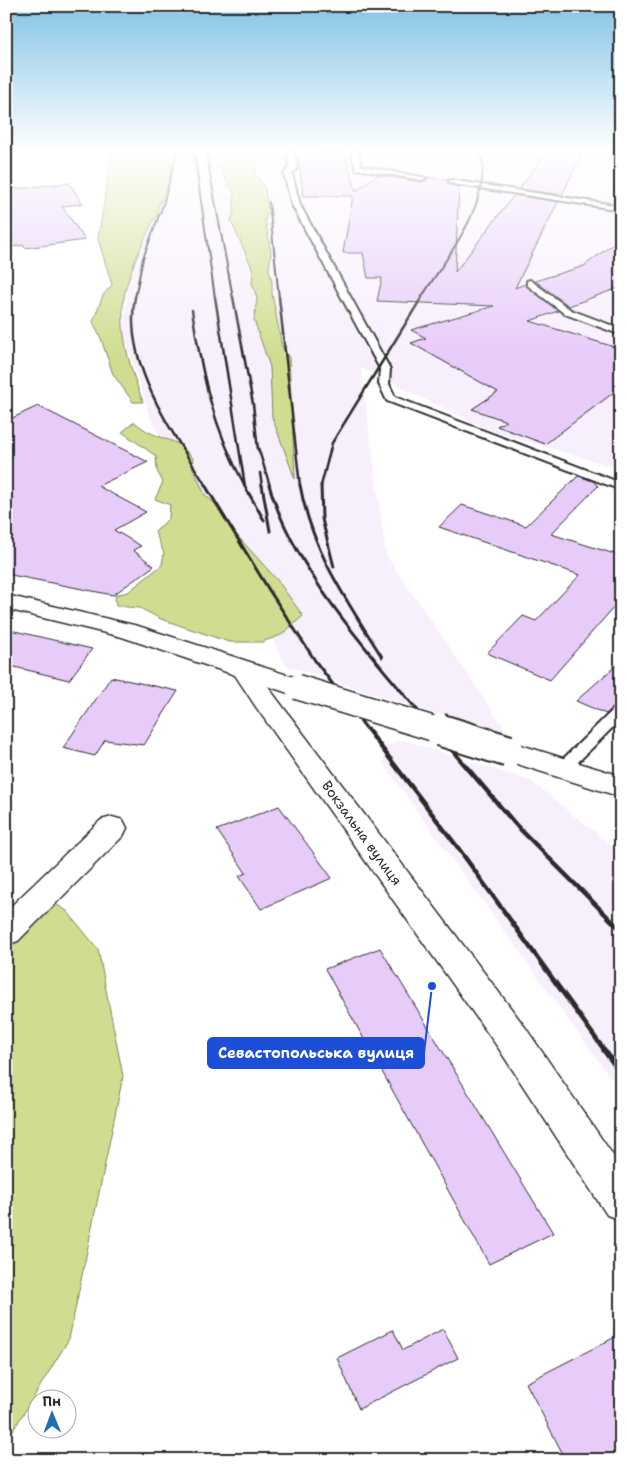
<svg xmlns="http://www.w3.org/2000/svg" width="627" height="1466" viewBox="0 0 627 1466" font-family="'Shantell Sans',sans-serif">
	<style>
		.built { fill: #f8effd }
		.green { fill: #d0dd90; stroke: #7e845e }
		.building { fill: #e7cbf9; stroke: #2b2b2b }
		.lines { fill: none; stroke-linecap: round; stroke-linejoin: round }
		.service-casing { stroke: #2b2b2b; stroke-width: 4 }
		.minor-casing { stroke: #2b2b2b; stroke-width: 3 }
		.tertiary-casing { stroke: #2b2b2b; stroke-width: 3 }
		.primary-casing { stroke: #2b2b2b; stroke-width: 3 }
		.service { fill: #fff; fill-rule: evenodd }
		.minor { fill: #fff; fill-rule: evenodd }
		.tertiary { fill: #fff; fill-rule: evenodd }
		.primary { fill: #fff; fill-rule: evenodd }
		.rail-far4 { stroke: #2b2b2b; stroke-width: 2 }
		.rail-far3 { stroke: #2b2b2b; stroke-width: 2.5 }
		.rail-far2 { stroke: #2b2b2b; stroke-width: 3 }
		.rail-far1 { stroke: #2b2b2b; stroke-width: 4.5 }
		.rail { stroke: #2b2b2b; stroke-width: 5.5 }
		.tertiary-bridge-far1-casing { stroke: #2b2b2b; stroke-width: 27; stroke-linecap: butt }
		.tertiary-bridge-casing { stroke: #2b2b2b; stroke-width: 35; stroke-linecap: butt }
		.tertiary-bridge-far1 { stroke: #fff; stroke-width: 24 }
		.tertiary-bridge { stroke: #fff; stroke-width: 31 }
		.labels { text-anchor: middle; stroke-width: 4; stroke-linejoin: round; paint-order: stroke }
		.street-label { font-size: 14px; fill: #2b2b2b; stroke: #fff }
		.leader { fill: none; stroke: #1d4ed8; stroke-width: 2 }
		.callout-dot { fill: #1d4ed8; stroke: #fff; stroke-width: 2 }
		.callout { fill: #1d4ed8; stroke: #1d4ed8; stroke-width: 2 }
		.callout-label { font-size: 15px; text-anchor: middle; font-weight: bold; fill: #fff }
	</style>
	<rect width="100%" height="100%" fill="#fff"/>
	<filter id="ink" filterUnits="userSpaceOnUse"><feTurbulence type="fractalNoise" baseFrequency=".02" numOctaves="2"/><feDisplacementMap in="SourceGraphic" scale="10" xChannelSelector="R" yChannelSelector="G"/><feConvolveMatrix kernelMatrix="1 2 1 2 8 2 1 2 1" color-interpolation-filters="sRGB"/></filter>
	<g filter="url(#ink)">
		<path class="built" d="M 160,152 L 621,152 L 621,469 L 493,432 L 361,368 L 386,555 L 511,738 L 287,666 L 151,420 L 122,329 L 135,237 Z
			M 403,740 L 531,781 L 621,853 L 621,1092 L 384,765 L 384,747 Z"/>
		<path class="green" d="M 112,152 L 171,152 L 170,177 L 168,186 L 158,207 L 157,216 L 153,221 C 145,239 135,258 129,278 C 114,320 128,362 143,402 L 133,402 L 113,374 L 100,336 L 93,322 L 103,295 L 112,285 L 98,239 Z
			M 226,152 L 255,152 L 257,163 L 255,174 L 264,187 L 269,212 L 265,219 L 271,252 L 269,269 L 272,282 L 272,294 L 282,346 L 289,358 L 295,479 L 272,417 L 270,367 L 254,320 L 257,298 L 252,283 L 253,270 L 231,221 L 234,211 L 234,193 L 219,168 L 226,163 Z
			M 134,422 L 148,432 L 179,444 L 193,458 L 192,466 L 205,495 L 220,508 L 233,531 L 278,581 L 303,616 L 281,635 L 262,642 L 229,642 L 161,619 L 140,608 L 116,606 L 115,595 L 128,592 L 162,565 L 164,553 L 155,532 L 169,518 L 170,505 L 155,499 L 163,482 L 157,471 L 156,456 L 122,432 Z
			M 46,898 L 67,911 L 98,949 L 123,1076 L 69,1339 L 6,1442 L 6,939 Z"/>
		<path class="building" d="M 298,152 L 344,152 L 356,191 L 377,175 L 422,182 L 427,180 L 427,177 L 448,180 L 448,184 L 459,187 L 455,272 L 514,195 L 558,202 L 515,288 L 525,284 L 558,311 L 530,321 L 621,349 L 621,387 L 545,444 L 497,426 L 506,421 L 472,409 L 498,392 L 411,343 L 426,338 L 411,330 L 494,306 L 377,301 L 382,278 L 368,278 L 363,253 L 343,253 L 353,196 L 303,196 Z
			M 547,152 L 583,152 L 562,195 L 519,189 Z
			M 69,183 L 83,204 L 62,206 L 85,240 L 25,248 L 23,245 L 6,248 L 6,190 Z
			M 621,238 L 621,287 L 569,306 L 535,281 L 584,266 Z
			M 38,406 L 148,462 L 98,486 L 146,512 L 114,530 L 141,546 L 133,550 L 154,566 L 113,595 L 6,574 L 6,421 Z
			M 578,476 L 593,481 L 598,486 L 551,534 L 621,556 L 621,599 L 550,680 L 487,653 L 523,616 L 536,621 L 580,575 L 439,527 L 462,505 L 526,526 Z
			M 6,629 L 92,649 L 69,680 L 6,665 Z
			M 621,661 L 621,703 L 615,706 L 606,714 L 576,701 Z
			M 111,677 L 178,691 L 144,745 L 105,740 L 95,756 L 63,748 Z
			M 279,806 L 332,878 L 261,909 L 239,876 L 246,873 L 217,830 Z
			M 380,948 L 553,1233 L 489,1264 L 325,969 Z
			M 443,1329 L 458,1358 L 359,1409 L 337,1358 L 393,1330 L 403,1350 Z
			M 621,1334 L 621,1460 L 566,1460 L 526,1383 Z"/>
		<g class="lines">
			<g class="service-casing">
				<path id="service" d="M 288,152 L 294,152 L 297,168 L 292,174 L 300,205 L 390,369 L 389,384 L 395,397 L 621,483 L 621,490 L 387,401 L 379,384 L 380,369 L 292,205 L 284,174 L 289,168 Z
					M 351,152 L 358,152 L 361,166 L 426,178 L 422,180 L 356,169 Z
					M 450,180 L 621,206 L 621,210 L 453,184 L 449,182 Z
					M 530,280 L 571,310 L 621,329 L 621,335 L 565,314 L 527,285 L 527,281 Z
					M 621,705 L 621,719 L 567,773 L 562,774 L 557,773 L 554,769 L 557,765 L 616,707 Z"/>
			</g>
			<g class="minor-casing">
				<path id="minor" d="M 112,817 L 123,820 L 127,828 L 123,836 L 18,941 L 6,945 L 6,911 L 101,820 Z"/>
			</g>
			<g class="tertiary-casing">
				<path id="tertiary" d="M 244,661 L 306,681 L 310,687 L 306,693 L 297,696 L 235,675 L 231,669 L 235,663 Z
					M 508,741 L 621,776 L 621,797 L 498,758 L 494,751 L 498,744 Z"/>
			</g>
			<g class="primary-casing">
				<path id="primary" d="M 6,595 L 138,626 L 253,663 L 274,695 L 525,1027 L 621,1167 L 621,1220 L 607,1215 L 499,1049 L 256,707 L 235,675 L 122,637 L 6,609 Z"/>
			</g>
			<use href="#service" class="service"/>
			<use href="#minor" class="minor"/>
			<use href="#tertiary" class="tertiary"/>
			<use href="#primary" class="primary"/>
			<path class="rail-far4" d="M 194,152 L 215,298
				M 206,152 L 233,298
				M 269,202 L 279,298
				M 135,298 L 143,258 L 163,205 L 177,152
				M 421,298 C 448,255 492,204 481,152"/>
			<path class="rail-far3" d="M 135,297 C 122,364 173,432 206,486
				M 215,297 L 245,486
				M 233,297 L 253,404 L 258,450
				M 279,297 L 300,486
				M 192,310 C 202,376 213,427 245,486
				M 257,444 L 270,486
				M 260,473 L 262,486
				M 321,486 L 332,443 L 422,297"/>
			<path class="rail-far2" d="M 205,485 L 269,590 L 316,662 L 369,732
				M 244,485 L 264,520
				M 262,485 L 270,531
				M 269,485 C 295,574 377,662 436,732
				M 300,485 C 312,552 347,601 382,657
				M 321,485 L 322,519 L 334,567"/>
			<path class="rail-far1" d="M 368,730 L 456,845 L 605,1051
				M 435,730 L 516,825 L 621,930"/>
			<path class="rail" d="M 604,1050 L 621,1073"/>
			<g class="tertiary-bridge-far1-casing">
				<path id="tertiary-bridge-far1" d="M 297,687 L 444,732"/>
			</g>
			<g class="tertiary-bridge-casing">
				<path id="tertiary-bridge" d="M 440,730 L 508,751"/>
			</g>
			<use href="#tertiary-bridge-far1" class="tertiary-bridge-far1"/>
			<use href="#tertiary-bridge" class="tertiary-bridge"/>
		</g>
	</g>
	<linearGradient id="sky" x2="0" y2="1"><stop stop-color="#83c4e7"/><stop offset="0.42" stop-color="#fff"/><stop offset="1" stop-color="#fff" stop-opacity="0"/></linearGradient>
	<rect width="627" height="358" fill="url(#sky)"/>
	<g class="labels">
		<g class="street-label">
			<text transform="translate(362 833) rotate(54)" y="5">Вокзальна вулиця</text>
		</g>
	</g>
	<path class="leader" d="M432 986L424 1053"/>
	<circle class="callout-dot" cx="432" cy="986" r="5"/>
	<rect class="callout" x="208" y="1038" width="216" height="30" rx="5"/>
	<g class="callout-label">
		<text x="316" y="1058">Севастопольська вулиця</text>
	</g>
	<rect width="627" height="1466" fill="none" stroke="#fff" stroke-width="25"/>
	<rect x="12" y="12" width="602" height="1441" fill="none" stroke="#2b2b2b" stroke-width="2" filter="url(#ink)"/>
	<g transform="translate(52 1414) rotate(359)"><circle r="24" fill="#ffffff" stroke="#aaaaaa"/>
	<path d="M0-4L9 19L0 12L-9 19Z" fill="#1f6fb2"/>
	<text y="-8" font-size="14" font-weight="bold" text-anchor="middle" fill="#2b2b2b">Пн</text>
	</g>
</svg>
